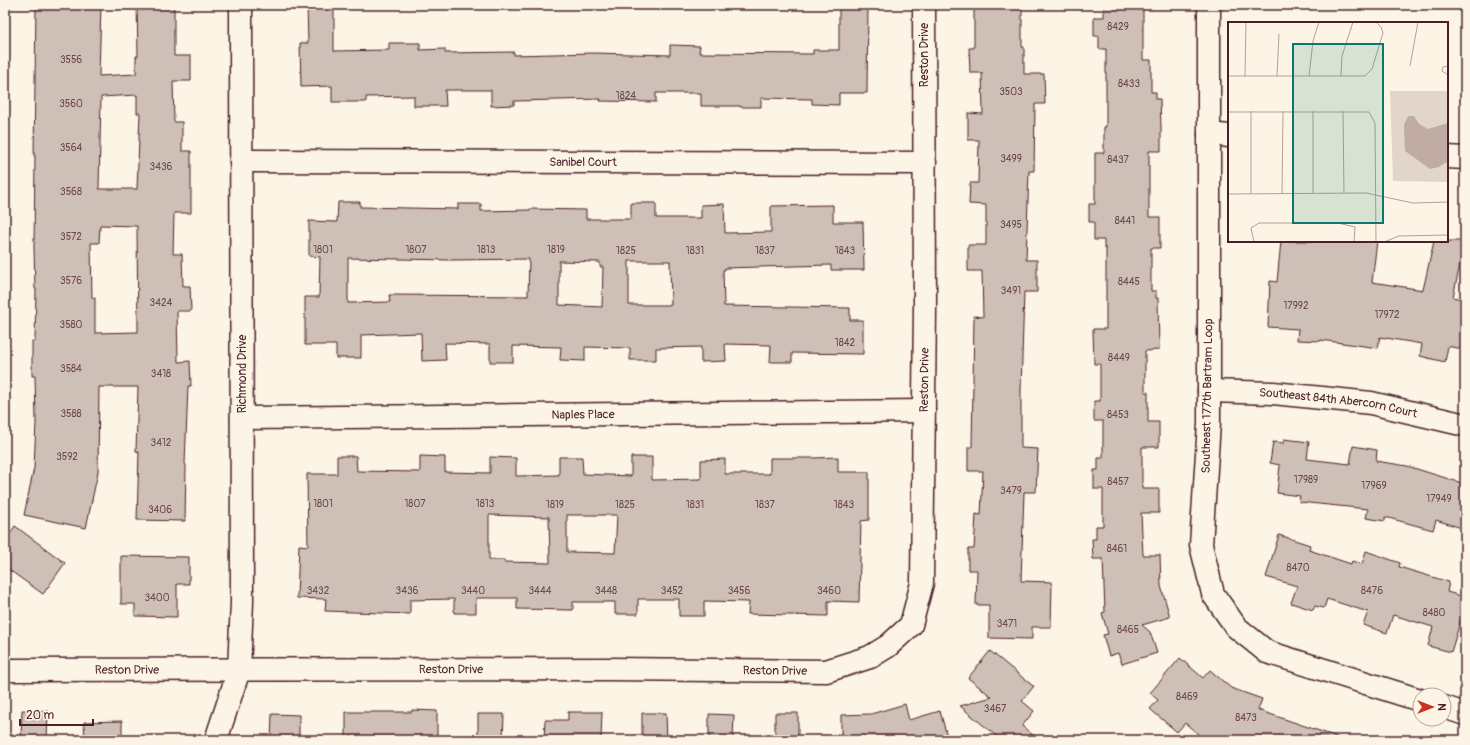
<svg xmlns="http://www.w3.org/2000/svg" width="1470" height="745" viewBox="0 0 1470 745" font-family="Pangolin,sans-serif">
	<style>
		.building { fill: #cfc0b7; stroke: #4a1f2b; fill-rule: evenodd }
		.lines { fill: none; stroke-linecap: round; stroke-linejoin: round }
		.street-casing { stroke: #4a1f2b; stroke-width: 25 }
		.street { stroke: #fcf5e5; stroke-width: 22 }
		.labels { text-anchor: middle; stroke-width: 4; stroke-linejoin: round; paint-order: stroke }
		.number-label { font-size: 10px; fill: #6b474e }
		.street-label { font-size: 12px; fill: #4a1f2b; stroke: #fcf5e5 }
		.inset-road { fill: none; stroke: #b59f9b; stroke-width: 1 }
		.view { fill: #0f766e; fill-opacity: 0.15; stroke: #0f766e; stroke-width: 2 }
		.inset-edge { fill: none; stroke: #4a1f2b; stroke-width: 2 }
	</style>
	<rect width="100%" height="100%" fill="#fcf5e5"/>
	<filter id="ink" filterUnits="userSpaceOnUse"><feTurbulence type="fractalNoise" baseFrequency=".025" numOctaves="2"/><feDisplacementMap in="SourceGraphic" scale="8" xChannelSelector="R" yChannelSelector="G"/><feConvolveMatrix kernelMatrix="1 2 1 2 8 2 1 2 1" color-interpolation-filters="sRGB"/></filter>
	<g filter="url(#ink)">
		<path class="building" d="M 36,5 L 101,5 L 99,76 L 136,74 L 136,56 L 138,56 L 137,5 L 174,5 L 174,56 L 191,56 L 191,81 L 173,81 L 174,122 L 182,122 L 182,151 L 191,151 L 191,213 L 174,213 L 173,254 L 182,254 L 183,286 L 190,286 L 191,311 L 177,311 L 178,362 L 190,361 L 191,386 L 188,386 L 185,464 L 186,465 L 185,521 L 137,520 L 139,452 L 136,451 L 138,387 L 99,387 L 98,472 L 86,528 L 24,515 L 34,468 L 36,422 L 35,376 L 32,376 L 32,341 L 35,341 L 36,289 L 35,289 L 34,247 L 35,156 L 34,156 ZM 137,95 L 137,113 L 140,113 L 137,189 L 99,189 L 101,97 ZM 100,225 L 137,226 L 138,332 L 95,333 L 95,298 L 92,298 L 91,243 L 99,243 Z
			M 307,5 L 334,5 L 334,51 L 389,50 L 389,43 L 420,43 L 420,50 L 445,49 L 445,53 L 514,52 L 514,55 L 593,53 L 670,55 L 670,45 L 700,46 L 699,53 L 813,54 L 813,50 L 839,50 L 839,5 L 868,5 L 867,93 L 839,93 L 839,105 L 812,104 L 812,99 L 761,98 L 761,107 L 740,107 L 740,106 L 701,106 L 701,93 L 656,93 L 656,102 L 600,101 L 601,99 L 514,101 L 514,105 L 491,106 L 491,90 L 445,90 L 446,106 L 414,106 L 414,96 L 366,97 L 366,102 L 332,102 L 332,86 L 301,87 L 300,43 L 308,43 Z
			M 974,5 L 1022,5 L 1022,47 L 1024,47 L 1024,74 L 1044,74 L 1045,104 L 1035,104 L 1034,171 L 1029,171 L 1026,260 L 1037,260 L 1037,292 L 1024,292 L 1021,391 L 1021,448 L 1038,449 L 1036,492 L 1024,492 L 1021,581 L 1052,582 L 1051,627 L 1032,627 L 1032,639 L 989,638 L 989,605 L 976,605 L 977,570 L 968,570 L 968,549 L 974,549 L 976,514 L 981,515 L 983,471 L 968,471 L 968,447 L 972,447 L 974,316 L 983,317 L 982,271 L 968,271 L 968,245 L 986,245 L 986,205 L 969,204 L 970,183 L 978,183 L 979,140 L 968,140 L 968,113 L 983,114 L 982,73 L 970,73 L 969,48 L 974,48 Z
			M 1104,5 L 1143,5 L 1143,60 L 1151,60 L 1151,92 L 1156,92 L 1156,99 L 1160,99 L 1161,127 L 1161,151 L 1149,151 L 1149,217 L 1160,217 L 1160,248 L 1151,248 L 1151,291 L 1156,291 L 1156,298 L 1158,298 L 1159,350 L 1145,351 L 1145,392 L 1148,392 L 1148,422 L 1159,422 L 1159,447 L 1142,447 L 1142,489 L 1159,489 L 1159,513 L 1141,513 L 1143,555 L 1160,555 L 1161,586 L 1170,617 L 1142,625 L 1150,632 L 1157,653 L 1122,664 L 1118,653 L 1109,656 L 1103,635 L 1108,634 L 1102,613 L 1105,612 L 1103,559 L 1093,559 L 1092,539 L 1096,539 L 1096,526 L 1103,526 L 1103,489 L 1094,489 L 1094,470 L 1098,470 L 1098,458 L 1103,458 L 1103,421 L 1094,421 L 1094,401 L 1100,401 L 1100,364 L 1094,364 L 1093,329 L 1106,329 L 1106,248 L 1104,248 L 1104,240 L 1094,240 L 1094,222 L 1089,222 L 1089,204 L 1095,204 L 1095,153 L 1104,153 L 1104,127 L 1106,127 L 1106,49 L 1099,49 L 1099,36 L 1094,36 L 1094,17 L 1104,17 Z
			M 338,202 L 360,202 L 360,207 L 458,209 L 458,204 L 481,204 L 481,211 L 530,210 L 530,209 L 586,210 L 586,219 L 631,219 L 631,203 L 656,203 L 656,218 L 701,218 L 701,205 L 724,204 L 725,233 L 771,232 L 771,206 L 833,205 L 833,222 L 863,222 L 864,270 L 831,270 L 831,265 L 725,268 L 725,270 L 723,270 L 724,306 L 850,308 L 850,320 L 863,320 L 863,354 L 792,353 L 792,362 L 770,362 L 771,345 L 725,344 L 726,361 L 701,362 L 701,347 L 656,348 L 656,360 L 630,360 L 630,348 L 585,347 L 585,361 L 560,360 L 561,347 L 513,346 L 513,362 L 490,362 L 490,344 L 445,343 L 446,360 L 422,361 L 421,333 L 361,335 L 361,358 L 336,358 L 336,345 L 305,345 L 305,297 L 319,297 L 320,257 L 309,256 L 309,221 L 337,222 ZM 348,258 L 451,260 L 529,259 L 528,296 L 389,295 L 390,302 L 348,303 ZM 559,261 L 600,262 L 600,267 L 603,267 L 602,307 L 559,305 ZM 629,261 L 670,261 L 671,305 L 629,305 Z
			M 1281,241 L 1377,241 L 1372,282 L 1423,290 L 1434,241 L 1465,241 L 1453,297 L 1465,300 L 1465,350 L 1448,346 L 1445,362 L 1420,356 L 1422,344 L 1380,337 L 1378,348 L 1321,340 L 1321,341 L 1297,340 L 1298,329 L 1268,327 L 1270,281 L 1277,282 Z
			M 1284,439 L 1309,442 L 1307,459 L 1350,464 L 1353,446 L 1377,450 L 1376,461 L 1407,466 L 1465,484 L 1465,529 L 1436,520 L 1433,530 L 1385,517 L 1385,521 L 1366,518 L 1368,509 L 1299,502 L 1300,496 L 1277,493 L 1280,465 L 1270,463 L 1273,442 L 1284,443 Z
			M 337,456 L 356,456 L 357,471 L 420,472 L 420,456 L 445,457 L 445,472 L 490,473 L 490,457 L 516,458 L 516,476 L 559,475 L 559,457 L 582,457 L 583,474 L 631,476 L 631,457 L 652,457 L 652,480 L 701,479 L 701,460 L 725,459 L 725,474 L 770,474 L 770,458 L 814,458 L 838,457 L 838,472 L 869,472 L 869,520 L 861,521 L 859,602 L 828,601 L 828,616 L 748,614 L 749,602 L 704,601 L 704,616 L 679,616 L 679,599 L 638,599 L 638,614 L 615,614 L 615,602 L 573,602 L 573,610 L 517,609 L 517,598 L 476,598 L 476,613 L 454,613 L 454,599 L 410,600 L 410,614 L 325,611 L 326,599 L 297,598 L 299,545 L 308,546 L 307,474 L 337,474 ZM 489,515 L 549,517 L 550,563 L 504,562 L 504,560 L 489,560 ZM 567,515 L 617,515 L 615,553 L 567,552 Z
			M 15,526 L 65,563 L 43,594 L 5,567 L 5,541 Z
			M 1279,535 L 1310,545 L 1309,550 L 1351,564 L 1352,561 L 1362,564 L 1366,551 L 1400,563 L 1399,567 L 1449,582 L 1447,592 L 1465,597 L 1465,606 L 1451,652 L 1428,646 L 1433,627 L 1393,615 L 1387,633 L 1363,625 L 1368,612 L 1327,599 L 1324,608 L 1315,606 L 1313,610 L 1291,603 L 1297,586 L 1266,577 Z
			M 121,556 L 189,557 L 189,584 L 177,584 L 177,617 L 135,616 L 135,604 L 121,604 Z
			M 990,651 L 1033,686 L 1034,686 L 1022,701 L 1034,711 L 1022,726 L 1039,740 L 1001,740 L 960,706 L 992,697 L 968,678 Z
			M 1180,658 L 1203,678 L 1210,670 L 1231,688 L 1262,699 L 1258,710 L 1337,737 L 1337,740 L 1205,740 L 1185,723 L 1177,732 L 1150,709 L 1158,700 L 1150,693 Z
			M 905,704 L 909,720 L 940,711 L 948,740 L 841,740 L 841,715 L 871,714 Z
			M 22,710 L 48,711 L 47,740 L 21,740 Z
			M 412,710 L 437,711 L 437,740 L 346,740 L 346,712 L 412,712 Z
			M 568,712 L 602,712 L 601,740 L 544,740 L 545,720 L 568,720 Z
			M 642,713 L 666,713 L 667,740 L 642,740 Z
			M 775,713 L 798,713 L 798,740 L 775,740 Z
			M 272,714 L 299,715 L 299,740 L 271,740 Z
			M 478,714 L 504,714 L 503,740 L 478,740 Z
			M 709,714 L 734,715 L 733,740 L 709,740 Z
			M 122,721 L 122,740 L 85,740 L 84,722 Z"/>
		<g class="lines">
			<g class="street-casing">
				<g id="street">
					<path d="M 1209,5 L 1209,423 L 1201,545 L 1213,594 L 1236,627 L 1267,652 L 1420,700"/>
					<path d="M 1209,134 L 1229,136"/>
					<path d="M 1447,157 L 1465,158"/>
					<path id="s1" d="M 241,161 L 925,163"/>
					<path id="s2" d="M 1209,391 L 1273,393 L 1371,403 L 1465,425"/>
					<path id="s3" d="M 242,418 L 924,411"/>
					<path id="s4" d="M 5,670 L 609,669 L 826,671 L 870,657 L 888,646 L 911,625 L 922,583 L 925,307 L 924,5"/>
					<path d="M 1444,707 L 1465,714"/>
					<path d="M 216,740 L 239,670 L 242,602 L 241,5"/>
				</g>
			</g>
			<use href="#street" class="street"/>
		</g>
	</g>
	<g class="labels">
		<g class="number-label">
			<text x="1118" y="30">8429</text>
			<text x="71" y="63">3556</text>
			<text x="1129" y="87">8433</text>
			<text x="1011" y="95">3503</text>
			<text x="626" y="99">1824</text>
			<text x="71" y="107">3560</text>
			<text x="71" y="151">3564</text>
			<text x="1011" y="162">3499</text>
			<text x="1118" y="163">8437</text>
			<text x="161" y="170">3436</text>
			<text x="71" y="195">3568</text>
			<text x="1125" y="224">8441</text>
			<text x="1011" y="228">3495</text>
			<text x="71" y="240">3572</text>
			<text x="323" y="253">1801</text>
			<text x="416" y="253">1807</text>
			<text x="486" y="253">1813</text>
			<text x="556" y="253">1819</text>
			<text x="626" y="254">1825</text>
			<text x="695" y="254">1831</text>
			<text x="765" y="254">1837</text>
			<text x="845" y="254">1843</text>
			<text x="71" y="284">3576</text>
			<text x="1129" y="285">8445</text>
			<text x="1011" y="294">3491</text>
			<text x="161" y="306">3424</text>
			<text x="1296" y="309">17992</text>
			<text x="1387" y="318">17972</text>
			<text x="71" y="328">3580</text>
			<text x="845" y="346">1842</text>
			<text x="1119" y="361">8449</text>
			<text x="71" y="372">3584</text>
			<text x="161" y="377">3418</text>
			<text x="71" y="417">3588</text>
			<text x="1118" y="418">8453</text>
			<text x="161" y="446">3412</text>
			<text x="67" y="460">3592</text>
			<text x="1306" y="483">17989</text>
			<text x="1118" y="485">8457</text>
			<text x="1374" y="489">17969</text>
			<text x="1011" y="494">3479</text>
			<text x="1439" y="502">17949</text>
			<text x="323" y="507">1801</text>
			<text x="415" y="507">1807</text>
			<text x="485" y="507">1813</text>
			<text x="555" y="508">1819</text>
			<text x="625" y="508">1825</text>
			<text x="695" y="508">1831</text>
			<text x="765" y="508">1837</text>
			<text x="844" y="508">1843</text>
			<text x="160" y="513">3406</text>
			<text x="1117" y="552">8461</text>
			<text x="1298" y="571">8470</text>
			<text x="318" y="594">3432</text>
			<text x="407" y="594">3436</text>
			<text x="473" y="594">3440</text>
			<text x="540" y="594">3444</text>
			<text x="606" y="594">3448</text>
			<text x="672" y="594">3452</text>
			<text x="739" y="594">3456</text>
			<text x="829" y="594">3460</text>
			<text x="1372" y="594">8476</text>
			<text x="157" y="601">3400</text>
			<text x="1434" y="616">8480</text>
			<text x="1007" y="627">3471</text>
			<text x="1128" y="633">8465</text>
			<text x="1187" y="700">8469</text>
			<text x="995" y="712">3467</text>
			<text x="1246" y="721">8473</text>
		</g>
		<g class="street-label">
			<text transform="translate(924 55) rotate(-90)" y="4">Reston Drive</text>
			<text dy="4" stroke="none"><textPath href="#s1" startOffset="342">Sanibel Court</textPath></text>
			<text transform="translate(242 374) rotate(-90)" y="4">Richmond Drive</text>
			<text dy="4" stroke="none"><textPath href="#s4" startOffset="1166">Reston Drive</textPath></text>
			<text transform="translate(1207 396) rotate(-89)" y="4">Southeast 177th Bartram Loop</text>
			<text dy="4" stroke="none"><textPath href="#s2" startOffset="130">Southeast 84th Abercorn Court</textPath></text>
			<text dy="4" stroke="none"><textPath href="#s3" startOffset="341">Naples Place</textPath></text>
			<text dy="4" stroke="none"><textPath href="#s4" startOffset="446">Reston Drive</textPath></text>
			<text dy="4" stroke="none"><textPath href="#s4" startOffset="122">Reston Drive</textPath></text>
			<text dy="4" stroke="none"><textPath href="#s4" startOffset="770">Reston Drive</textPath></text>
		</g>
	</g>
	<g transform="translate(1228 22)">
		<rect width="220" height="220" fill="#fcf5e5"/>
		<path d="M 162,69 L 220,69 L 220,160 L 165,159 Z" fill="#e2d5ca"/>
		<path d="M 180,94 L 186,94 L 191,102 L 200,107 L 220,101 L 219,140 L 211,145 L 202,147 L 177,129 L 176,103 Z" fill="#c0aca5"/>
		<path class="inset-road" d="M 182,44 L 190,0M 220,44 L 215,45 L 214,49 L 220,53M 0,54 L 137,54 L 144,47 L 155,11 L 153,5 L 148,0M 17,54 L 18,0M 49,54 L 51,12M 81,54 L 85,19 L 91,0M 113,54 L 114,34 L 125,0M 115,89 L 116,171M 0,90 L 141,90 L 147,101 L 148,220M 54,171 L 55,89M 85,171 L 85,89M 0,172 L 138,171 L 185,181 L 220,180M 23,172 L 23,89M 26,220 L 23,206 L 31,201 L 110,201 L 127,205 L 126,220M 156,220 L 171,214 L 220,213"/>
		<path class="view" d="M 65,22 L 155,22 L 155,201 L 65,201 Z"/>
		<rect width="220" height="220" class="inset-edge"/>
	</g>
	<rect width="1470" height="745" fill="none" stroke="#fcf5e5" stroke-width="20"/>
	<rect x="10" y="10" width="1450" height="725" fill="none" stroke="#4a1f2b" stroke-width="1.5" filter="url(#ink)"/>
	<g transform="translate(1432 707) rotate(90)"><circle r="19" fill="#fcf5e5" stroke="#b59f9b"/>
	<path d="M0-3L7 15L0 10L-7 15Z" fill="#c8321e"/>
	<text y="-6" font-size="11" font-weight="bold" text-anchor="middle" fill="#4a1f2b">N</text>
	</g>
	<path d="M20 719v6h73v-6" fill="none" stroke="#4a1f2b" stroke-width="2"/>
	<text x="26" y="719" font-size="12" fill="#4a1f2b" stroke="#fcf5e5" stroke-width="3" paint-order="stroke">20 m</text>
</svg>
